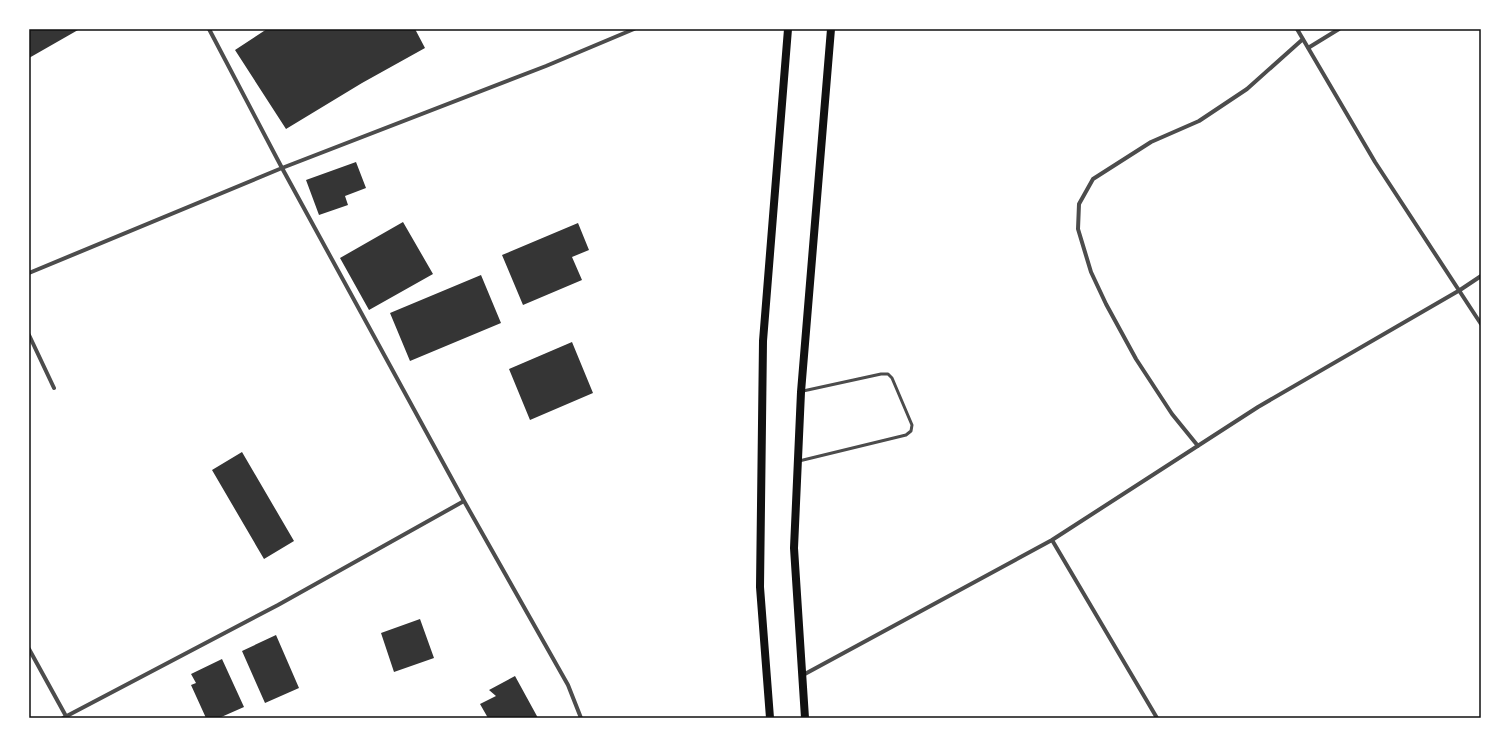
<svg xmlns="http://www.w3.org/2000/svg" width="1510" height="747" viewBox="0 0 1510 747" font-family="Jost,sans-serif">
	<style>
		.building { fill: #353535 }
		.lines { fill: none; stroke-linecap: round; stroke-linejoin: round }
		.service { stroke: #4c4c4c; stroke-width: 3 }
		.minor { stroke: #4c4c4c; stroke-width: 4 }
		.secondary { stroke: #111; stroke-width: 8 }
		.neatline { fill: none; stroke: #111; stroke-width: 1.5 }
	</style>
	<rect width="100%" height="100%" fill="#fff"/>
	<path class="building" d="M 29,29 L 77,29 L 78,30 L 29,58 Z
		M 267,29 L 415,29 L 425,48 L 362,83 L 286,129 L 235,50 Z
		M 356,162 L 366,188 L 345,196 L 348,205 L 319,215 L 306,180 Z
		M 403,222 L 433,274 L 369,310 L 340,258 Z
		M 578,223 L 589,250 L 572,257 L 582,280 L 523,305 L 502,255 Z
		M 481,275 L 501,323 L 410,361 L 390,313 Z
		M 572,342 L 593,393 L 530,420 L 509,369 Z
		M 242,452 L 294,541 L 264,559 L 212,470 Z
		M 420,619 L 434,658 L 394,672 L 381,633 Z
		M 276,635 L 299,688 L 265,703 L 242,651 Z
		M 222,659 L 244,707 L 219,718 L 206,718 L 191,685 L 196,683 L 191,674 Z
		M 515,676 L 538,718 L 488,718 L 480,704 L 496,696 L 489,690 Z"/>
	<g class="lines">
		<path class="service" d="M 799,461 L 906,435 L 911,431 L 912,425 L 892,378 L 888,374 L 881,374 L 803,391"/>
		<path class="minor" d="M 209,29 L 282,168 L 464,501 L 568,685 L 581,718
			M 1297,29 L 1375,162 L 1481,324
			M 1308,48 L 1339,29
			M 29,273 L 282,168 L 546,66 L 634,29
			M 29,335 L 54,388
			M 1198,446 L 1172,414 L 1136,359 L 1106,304 L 1091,272 L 1078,229 L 1079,204 L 1093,179 L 1151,142 L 1199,121 L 1247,89 L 1303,39
			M 1052,540 L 1157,718
			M 29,649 L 67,718
			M 803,675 L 1052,540 L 1258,407 L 1460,290 L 1481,276
			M 63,718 L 278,605 L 464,501"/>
		<path class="secondary" d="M 770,718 L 760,587 L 763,341 L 788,29
			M 805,718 L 794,548 L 801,392 L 831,29"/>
	</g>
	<rect width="1510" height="747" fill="none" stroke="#ffffff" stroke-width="60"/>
	<rect x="30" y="30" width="1450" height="687" class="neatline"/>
</svg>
